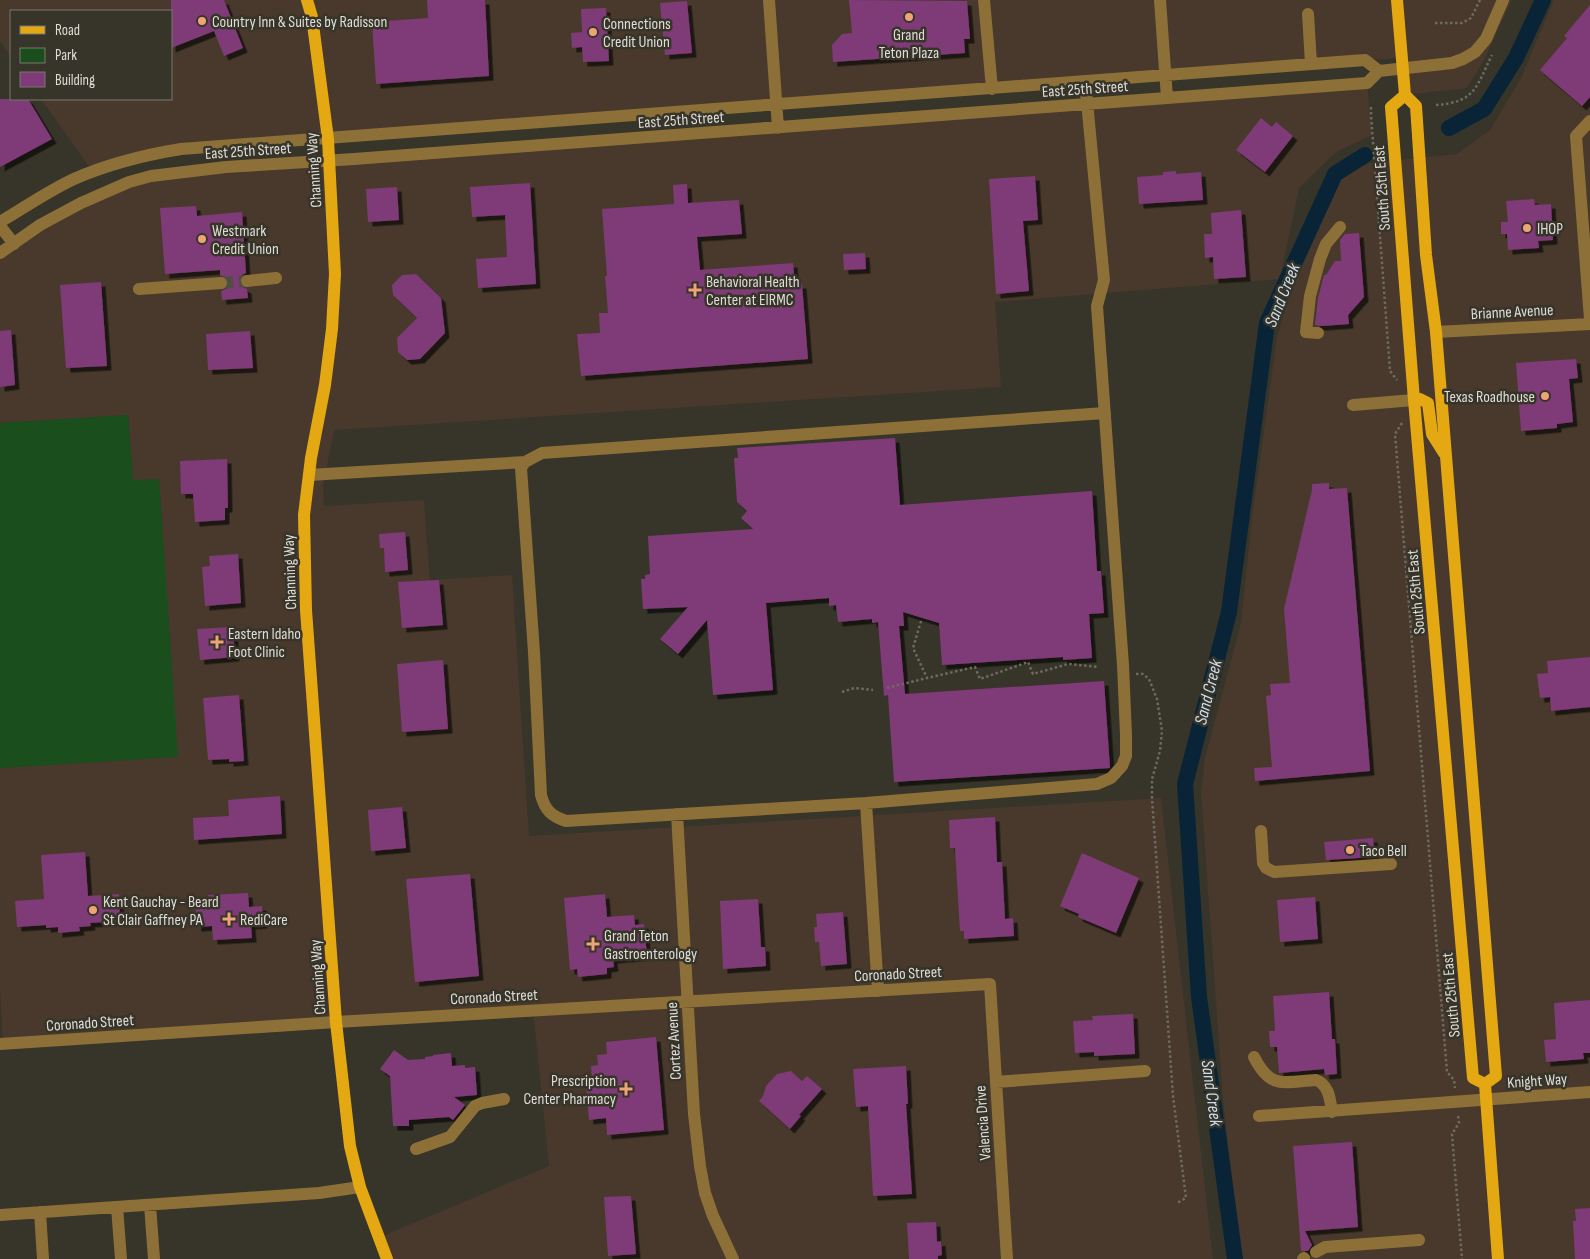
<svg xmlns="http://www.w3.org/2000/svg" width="1590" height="1259" viewBox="0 0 1590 1259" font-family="'Sofia Sans Condensed',sans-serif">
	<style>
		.commercial { fill: #48392c }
		.green { fill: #1a4f1d }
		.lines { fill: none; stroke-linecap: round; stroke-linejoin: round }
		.canal { stroke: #092437; stroke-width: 16 }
		.building { fill: #7e3b77; filter: url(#shadow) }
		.minor-tunnel { stroke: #504d43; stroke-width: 12; stroke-dasharray: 12 6; stroke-linecap: butt }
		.path { stroke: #6d6a61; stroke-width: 2.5; stroke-dasharray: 2.5 2.5; stroke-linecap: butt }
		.minor { stroke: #8d7038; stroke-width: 12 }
		.major { stroke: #e4a813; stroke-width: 12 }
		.poi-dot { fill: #efa378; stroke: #373429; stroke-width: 2 }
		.labels { text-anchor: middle; stroke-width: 5; stroke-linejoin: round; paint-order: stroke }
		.poi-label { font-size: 16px; fill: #dfddd7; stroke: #373429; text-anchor: start }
		.street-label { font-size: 16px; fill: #dfddd7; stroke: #373429 }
		.water-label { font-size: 18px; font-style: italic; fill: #cbdeee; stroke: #373429 }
	</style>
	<defs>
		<filter id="shadow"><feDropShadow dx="4.5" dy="4.5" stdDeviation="0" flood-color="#0009"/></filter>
	</defs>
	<rect width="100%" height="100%" fill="#373429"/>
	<path class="commercial" d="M 0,0 L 1393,0 L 1397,58 L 181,149 L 93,172 L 41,99 L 171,99 L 171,11 L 11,11 L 11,57 L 0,41 Z
		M 1398,0 L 1512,0 L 1484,60 L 1467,88 L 1405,95 Z
		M 1554,0 L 1590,0 L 1590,1259 L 1242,1259 L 1223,1100 L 1201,793 L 1205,758 L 1241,623 L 1252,517 L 1277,337 L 1296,274 L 1338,180 L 1369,163 L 1457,154 L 1490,130 L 1520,80 Z
		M 1367,83 L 1372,135 L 1336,152 L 1299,188 L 1280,279 L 995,302 L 1001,387 L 334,430 L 323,486 L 324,506 L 424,500 L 430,580 L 512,575 L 529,836 L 1161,798 L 1213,1259 L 387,1259 L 378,1238 L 549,1166 L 533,1010 L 3,1044 L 0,989 L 0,768 L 177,757 L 159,479 L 133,481 L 128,415 L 0,423 L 0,253 L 81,203 L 151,176 Z"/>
	<path class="green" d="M 128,415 L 133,480 L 159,479 L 178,757 L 0,768 L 0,423 Z"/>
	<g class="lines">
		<path class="canal" d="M 1449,128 L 1484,109 L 1516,58 L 1543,0
			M 1235,1259 L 1199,997 L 1185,784 L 1229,612 L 1267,323 L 1335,174 L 1365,155"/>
	</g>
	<path class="building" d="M 171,0 L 224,0 L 243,48 L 224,56 L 214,31 L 171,48 Z
		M 427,0 L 485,0 L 489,76 L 376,84 L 372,22 L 428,18 Z
		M 849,0 L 967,1 L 970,39 L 964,39 L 965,53 L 833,62 L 832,45 L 842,34 L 852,33 Z
		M 687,1 L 692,53 L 665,55 L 660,3 Z
		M 1590,5 L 1590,97 L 1582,106 L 1540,70 L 1567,38 L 1564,36 Z
		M 606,8 L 609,61 L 583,62 L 582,47 L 572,48 L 571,33 L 582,32 L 581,9 Z
		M 0,99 L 28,99 L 52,139 L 0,167 Z
		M 1261,118 L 1272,127 L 1276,122 L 1293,136 L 1265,172 L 1236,150 Z
		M 1176,171 L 1176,174 L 1201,172 L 1203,200 L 1139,204 L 1137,177 L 1163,175 L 1163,172 Z
		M 1035,176 L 1038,220 L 1023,221 L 1029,291 L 996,294 L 989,179 Z
		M 530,183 L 536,284 L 478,288 L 476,259 L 507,257 L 505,215 L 472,217 L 470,187 Z
		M 687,184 L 688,203 L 739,200 L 742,234 L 697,237 L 700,270 L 793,263 L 795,284 L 802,284 L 808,359 L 581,376 L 577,334 L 600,333 L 599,313 L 608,313 L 605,276 L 607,276 L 602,209 L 674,204 L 673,185 Z
		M 397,187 L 399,220 L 368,222 L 366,189 Z
		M 1534,199 L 1535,205 L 1551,204 L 1553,240 L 1538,241 L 1539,248 L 1508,250 L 1507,234 L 1501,234 L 1501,222 L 1508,222 L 1506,201 Z
		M 196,206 L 197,216 L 242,212 L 246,273 L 242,275 L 239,281 L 241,286 L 247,289 L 248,298 L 222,300 L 221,291 L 226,289 L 229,283 L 227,278 L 220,275 L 220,270 L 165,274 L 160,208 Z
		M 1241,210 L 1246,277 L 1214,279 L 1213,257 L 1205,258 L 1204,234 L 1212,234 L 1211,213 Z
		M 1359,233 L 1364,297 L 1348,315 L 1349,324 L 1322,326 L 1315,325 L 1318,298 L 1324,275 L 1326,275 L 1335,261 L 1341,261 L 1340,240 L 1345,234 Z
		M 865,253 L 866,269 L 844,270 L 843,254 Z
		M 416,274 L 441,298 L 445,333 L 420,359 L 407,360 L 398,352 L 397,338 L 417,318 L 393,295 L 392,285 L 402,275 Z
		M 101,282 L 107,366 L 66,368 L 60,285 Z
		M 11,330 L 15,385 L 0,387 L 0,331 Z
		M 250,331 L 253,368 L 208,370 L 206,334 Z
		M 1576,359 L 1578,378 L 1569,379 L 1573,422 L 1557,424 L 1557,428 L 1521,431 L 1516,363 Z
		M 895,438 L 900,505 L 1092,491 L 1097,571 L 1101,571 L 1104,613 L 1089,614 L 1092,658 L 1063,660 L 1063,657 L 942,665 L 939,623 L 903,612 L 904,626 L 899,626 L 905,694 L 1104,681 L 1110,768 L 894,782 L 888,695 L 884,696 L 878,622 L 872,623 L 872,619 L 838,622 L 836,605 L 829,606 L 829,598 L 766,603 L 773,690 L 713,695 L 707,620 L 678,654 L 660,639 L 688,607 L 643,609 L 641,579 L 645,579 L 645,575 L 650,574 L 648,536 L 753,529 L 741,518 L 747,511 L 737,502 L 734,458 L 738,458 L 737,448 Z
		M 227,459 L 228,508 L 225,508 L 225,520 L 195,522 L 193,494 L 181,494 L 180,461 Z
		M 1329,483 L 1329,489 L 1347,488 L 1370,771 L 1255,781 L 1254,768 L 1272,767 L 1266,696 L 1271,695 L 1270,684 L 1290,683 L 1284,609 L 1312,490 L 1312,484 Z
		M 405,532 L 408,570 L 385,572 L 384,548 L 380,548 L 379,534 Z
		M 238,554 L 241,603 L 205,606 L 202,567 L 210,566 L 209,556 Z
		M 439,580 L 443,625 L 402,628 L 398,582 Z
		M 233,627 L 235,657 L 200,660 L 197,629 Z
		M 1590,657 L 1590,707 L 1551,711 L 1550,697 L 1540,698 L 1537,674 L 1548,673 L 1547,661 Z
		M 443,660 L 448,729 L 402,732 L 397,664 Z
		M 239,695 L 244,761 L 229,762 L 229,759 L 208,760 L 203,698 Z
		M 280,796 L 282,834 L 194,840 L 193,818 L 229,816 L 228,800 Z
		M 402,807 L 406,848 L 371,851 L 368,810 Z
		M 995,817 L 997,862 L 1002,862 L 1005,919 L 1013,918 L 1014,936 L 964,939 L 964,931 L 960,931 L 955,848 L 950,848 L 949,820 Z
		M 1373,838 L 1375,857 L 1326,860 L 1324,842 Z
		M 85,852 L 88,896 L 119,894 L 120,921 L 90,923 L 91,926 L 79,927 L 80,931 L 58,933 L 58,927 L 46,928 L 46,925 L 17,927 L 15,901 L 44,899 L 41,855 Z
		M 1082,853 L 1139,878 L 1116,933 L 1078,917 L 1079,914 L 1060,906 Z
		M 470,874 L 479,976 L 415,982 L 406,879 Z
		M 248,893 L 249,907 L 262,906 L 263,924 L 251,925 L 252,938 L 213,940 L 212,926 L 197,927 L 196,907 L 209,906 L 208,895 Z
		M 605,894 L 607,917 L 634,915 L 635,925 L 644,924 L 647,956 L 613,959 L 614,967 L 607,968 L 607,974 L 578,977 L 577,969 L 570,970 L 564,898 Z
		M 1315,897 L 1318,939 L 1280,942 L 1277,900 Z
		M 758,899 L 761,947 L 765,947 L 766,966 L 723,969 L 720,901 Z
		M 843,912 L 847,964 L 821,966 L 819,942 L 815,942 L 814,927 L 817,927 L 816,914 Z
		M 1329,992 L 1332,1039 L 1335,1039 L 1337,1074 L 1325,1075 L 1324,1069 L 1279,1073 L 1277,1047 L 1270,1047 L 1269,1031 L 1275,1031 L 1273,996 Z
		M 1590,1000 L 1590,1053 L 1583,1053 L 1584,1059 L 1546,1062 L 1544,1040 L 1556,1039 L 1554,1003 Z
		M 1133,1014 L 1135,1054 L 1094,1056 L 1094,1052 L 1075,1053 L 1073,1021 L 1093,1020 L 1092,1016 Z
		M 656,1037 L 664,1130 L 607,1135 L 606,1118 L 589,1120 L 586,1086 L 592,1080 L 591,1066 L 598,1065 L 597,1055 L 607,1054 L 606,1042 Z
		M 394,1050 L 408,1060 L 425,1059 L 425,1057 L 433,1056 L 433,1055 L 451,1053 L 452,1066 L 465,1065 L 465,1068 L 475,1067 L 477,1095 L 454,1097 L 465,1105 L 453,1120 L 449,1117 L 409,1120 L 409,1126 L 393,1126 L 390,1076 L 380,1069 Z
		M 906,1066 L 908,1104 L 906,1104 L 912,1194 L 873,1196 L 868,1106 L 856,1107 L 853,1069 Z
		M 791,1071 L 802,1081 L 807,1076 L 822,1089 L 799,1115 L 801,1116 L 790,1129 L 759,1101 L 763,1096 L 766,1086 L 777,1074 Z
		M 1352,1142 L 1358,1227 L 1305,1231 L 1312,1245 L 1308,1251 L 1301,1251 L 1293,1146 Z
		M 631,1196 L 636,1254 L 608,1256 L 604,1197 Z
		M 1590,1208 L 1590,1259 L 1575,1259 L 1573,1221 L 1576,1221 L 1575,1209 Z
		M 936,1222 L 937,1242 L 941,1241 L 942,1255 L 938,1256 L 938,1259 L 909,1259 L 907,1223 Z"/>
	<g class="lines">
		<path class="minor-tunnel" d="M 221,283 L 247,281"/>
		<path class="path" d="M 1435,23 L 1462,23 L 1471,18 L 1480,0
			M 1436,105 C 1476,102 1476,87 1492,55
			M 1371,107 L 1371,115 L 1390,371 L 1397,380
			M 1402,423 L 1395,434 L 1447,1072 L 1454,1080 L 1455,1088
			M 921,621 L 913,648 L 927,678 L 975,667 L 980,679 L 1028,662 L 1033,674 L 1068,664 L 1098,667
			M 1136,674 L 1143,674 L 1149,679 L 1157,699 L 1162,731 L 1160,751 L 1152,779 L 1152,798 L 1173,1096 L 1186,1198 L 1177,1203
			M 887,688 L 927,678
			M 842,692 L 854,688 L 873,690
			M 1458,1116 L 1459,1123 L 1452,1134 L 1462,1259"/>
		<path class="minor" d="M 769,0 L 778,128
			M 984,0 L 992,89
			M 1160,0 L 1167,98
			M 1308,14 L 1311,64
			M 1085,81 L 1104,280 L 1097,306 L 1123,665 L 1126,735 L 1126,756 L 1122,766 L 1111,778 L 1097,784 L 866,803 L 566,821 C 551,816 545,810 541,795 L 534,652 L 521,468 L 525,462 L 542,453 L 1105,413
			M 1590,121 L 1576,136 L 1590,319
			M 0,222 C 24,208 48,191 74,179 C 108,164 144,155 181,149 L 1365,60 L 1379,71
			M 0,226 L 14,244
			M 0,253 L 40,225 L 81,203 L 129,182 L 151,176 L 226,167 L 354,159 L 1367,83 L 1379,71 L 1452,63 L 1463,59 L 1475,52 L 1486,39 L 1503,0
			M 247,281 L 276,278
			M 139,289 L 221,283
			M 1436,332 L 1590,324
			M 1318,333 L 1306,332 L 1310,296 L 1320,259 L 1326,244 L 1340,227
			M 1353,405 L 1414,400
			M 309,475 L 525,462
			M 866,803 L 878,991
			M 677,814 L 694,1114 L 700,1166 L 705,1193 L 713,1216 L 733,1259
			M 1261,831 L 1263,863 L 1266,868 L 1274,872 L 1391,864
			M 0,1044 L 336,1022 L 990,984 L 1007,1259
			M 1254,1057 C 1271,1090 1283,1082 1316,1080 C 1329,1085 1330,1099 1332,1112
			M 996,1082 L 1145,1071
			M 1259,1116 L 1590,1092
			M 416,1149 L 450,1137 L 475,1106 L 482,1103 L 504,1099
			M 150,1205 L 154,1259
			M 117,1207 L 121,1259
			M 40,1212 L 43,1259
			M 0,1215 L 319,1193 L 360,1187
			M 1316,1252 L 1325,1247 L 1419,1240
			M 1303,1259 L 1304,1258"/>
		<path class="major" d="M 307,0 L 312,17 L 328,139 L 335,274 L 332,329 L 325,385 L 311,458 L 304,515 L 306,610 L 336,1022 L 350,1146 L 360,1187 L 387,1259
			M 1397,0 L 1405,95 L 1416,106 L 1426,255 L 1436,332 L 1496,1076 L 1485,1084
			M 1405,95 L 1391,107 L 1414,400 L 1473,1078 L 1485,1084
			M 1414,400 L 1420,399 L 1428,403 L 1432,434 L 1444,453
			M 1485,1084 L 1498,1259"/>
	</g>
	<g class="poi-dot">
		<circle cx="909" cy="17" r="5"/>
		<circle cx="202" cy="21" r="5"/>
		<circle cx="593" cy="32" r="5"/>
		<circle cx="1527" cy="228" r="5"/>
		<circle cx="202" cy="239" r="5"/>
		<path d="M692.5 282.5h5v5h5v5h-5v5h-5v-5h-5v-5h5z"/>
		<circle cx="1545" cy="396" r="5"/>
		<path d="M214.5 634.5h5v5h5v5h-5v5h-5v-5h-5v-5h5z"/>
		<circle cx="1350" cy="850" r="5"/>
		<circle cx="93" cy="910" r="5"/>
		<path d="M226.5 911.5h5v5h5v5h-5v5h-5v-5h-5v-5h5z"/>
		<path d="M590.5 936.5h5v5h5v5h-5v5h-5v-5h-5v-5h5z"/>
		<path d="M623.5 1081.5h5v5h5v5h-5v5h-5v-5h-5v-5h5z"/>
	</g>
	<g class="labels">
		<g class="poi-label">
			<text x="212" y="27">Country Inn &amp; Suites by Radisson</text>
			<text x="603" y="29">Connections<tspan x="603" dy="18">Credit Union</tspan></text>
			<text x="909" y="40" text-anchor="middle">Grand<tspan x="909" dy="18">Teton Plaza</tspan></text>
			<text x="1537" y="234">IHOP</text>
			<text x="212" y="236">Westmark<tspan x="212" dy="18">Credit Union</tspan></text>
			<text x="706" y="287">Behavioral Health<tspan x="706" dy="18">Center at EIRMC</tspan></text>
			<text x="1535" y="402" text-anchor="end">Texas Roadhouse</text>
			<text x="228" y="639">Eastern Idaho<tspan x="228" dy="18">Foot Clinic</tspan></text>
			<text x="1360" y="856">Taco Bell</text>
			<text x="103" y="907">Kent Gauchay - Beard<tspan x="103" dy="18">St Clair Gaffney PA</tspan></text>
			<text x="240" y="925">RediCare</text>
			<text x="604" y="941">Grand Teton<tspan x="604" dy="18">Gastroenterology</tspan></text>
			<text x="616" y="1086" text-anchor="end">Prescription<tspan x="616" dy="18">Center Pharmacy</tspan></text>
		</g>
		<g class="street-label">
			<text transform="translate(1085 88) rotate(-4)" y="6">East 25th Street</text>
			<text transform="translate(681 119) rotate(-4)" y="6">East 25th Street</text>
			<text transform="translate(248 150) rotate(-4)" y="6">East 25th Street</text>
			<text transform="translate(313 170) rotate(-94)" y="6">Channing Way</text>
			<text transform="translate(1381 188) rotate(-94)" y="6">South 25th East</text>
			<text transform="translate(1512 311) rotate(-3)" y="6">Brianne Avenue</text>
			<text transform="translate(289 572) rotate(-92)" y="6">Channing Way</text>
			<text transform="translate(1415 592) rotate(-95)" y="6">South 25th East</text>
			<text transform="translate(898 973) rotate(-3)" y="6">Coronado Street</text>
			<text transform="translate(317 977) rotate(-94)" y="6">Channing Way</text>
			<text transform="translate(1450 995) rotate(-95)" y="6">South 25th East</text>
			<text transform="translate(494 996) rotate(-3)" y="6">Coronado Street</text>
			<text transform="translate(90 1022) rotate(-4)" y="6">Coronado Street</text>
			<text transform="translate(673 1041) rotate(-93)" y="6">Cortez Avenue</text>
			<text transform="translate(1537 1080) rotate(-4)" y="6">Knight Way</text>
			<text transform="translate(982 1123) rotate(-94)" y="6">Valencia Drive</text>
		</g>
		<g class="water-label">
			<text transform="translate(1282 295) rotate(-68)" y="6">Sand Creek</text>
			<text transform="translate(1208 692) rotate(-76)" y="6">Sand Creek</text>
			<text transform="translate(1212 1093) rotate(82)" y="6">Sand Creek</text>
		</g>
	</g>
	<rect x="10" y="10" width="162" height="90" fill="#373429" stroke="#7a786f"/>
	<rect x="20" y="26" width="25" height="8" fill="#e4a813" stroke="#7a786f"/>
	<text x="55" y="35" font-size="15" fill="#dfddd7">Road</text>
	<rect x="20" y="48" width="25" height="15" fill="#1a4f1d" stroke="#7a786f"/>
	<text x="55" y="60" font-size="15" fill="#dfddd7">Park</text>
	<rect x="20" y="72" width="25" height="15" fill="#7e3b77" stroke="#7a786f"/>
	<text x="55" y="85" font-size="15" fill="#dfddd7">Building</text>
</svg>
